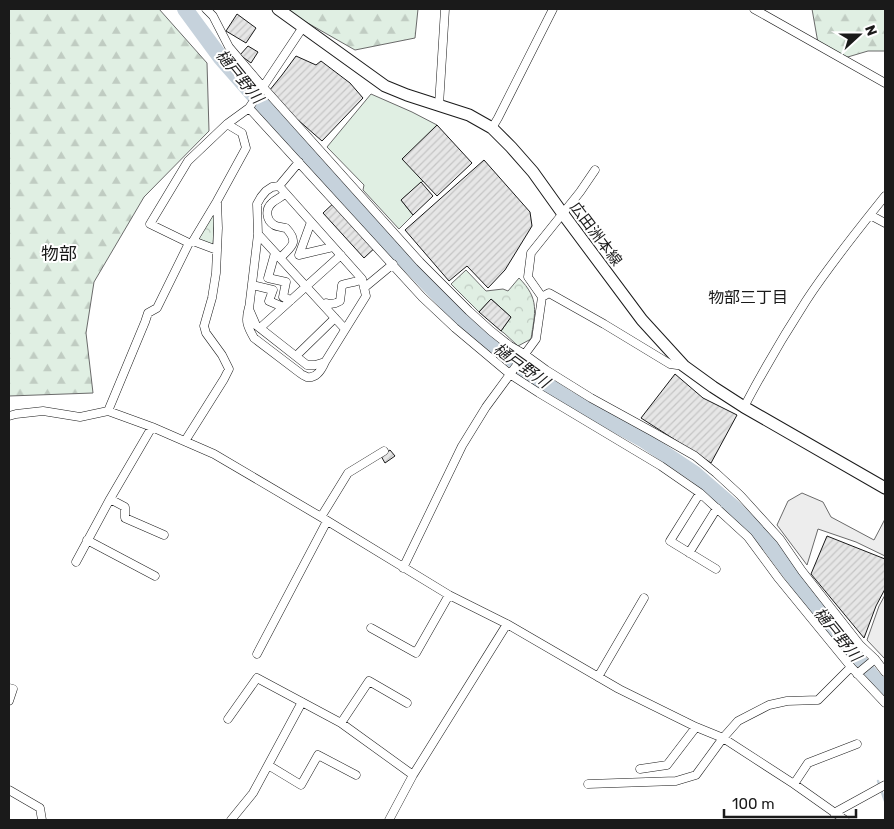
<svg xmlns="http://www.w3.org/2000/svg" width="894" height="829" viewBox="0 0 894 829" font-family="Rubik,'Noto Sans JP',sans-serif">
	<style>
		.forest { fill: url(#forest-firs); stroke: #6a6a6a }
		.park { fill: url(#park-crowns); stroke: #6a6a6a }
		.pitch { fill: #e0efe3; stroke: #6a6a6a }
		.parking { fill: #ededed; stroke: #6a6a6a }
		.lines { fill: none; stroke-linecap: round; stroke-linejoin: round }
		.stream { stroke: #c6d2dc; stroke-width: 2.5 }
		.river { stroke: #c6d2dc; stroke-width: 16 }
		.building { fill: url(#building-hatch); stroke: #1a1a1a }
		.street-casing { stroke: #1a1a1a; stroke-width: 9 }
		.secondary-casing { stroke: #1a1a1a; stroke-width: 13 }
		.street { stroke: #fff; stroke-width: 8 }
		.secondary { stroke: #fff; stroke-width: 11 }
		.labels { text-anchor: middle; stroke-width: 4; stroke-linejoin: round; paint-order: stroke }
		.street-label { font-size: 15px; fill: #1a1a1a; stroke: #fff }
		.water-label { font-size: 16px; font-style: italic; fill: #1a1a1a; stroke: #fff }
		.neighbourhood-label { font-size: 16px; fill: #1a1a1a; stroke: #fff }
		.quarter-label { font-size: 18px; fill: #1a1a1a; stroke: #fff }
	</style>
	<defs>
		<pattern id="forest-firs" width="22" height="20" patternUnits="userSpaceOnUse" patternTransform="scale(1.25)"><rect width="22" height="20" fill="#e0efe3"/><path d="M5 1l3.5 6h-7zM16 11l3.5 6h-7z" fill="#c0ccc2"/></pattern>
		<pattern id="park-crowns" width="20" height="18" patternUnits="userSpaceOnUse" patternTransform="scale(1.25)"><rect width="20" height="18" fill="#e0efe3"/><path d="M2 6a3 3 0 1 1 6 0M12 15a3 3 0 1 1 6 0" fill="none" stroke="#c0ccc2"/></pattern>
		<pattern id="building-hatch" width="6" height="6" patternUnits="userSpaceOnUse" patternTransform="scale(1.25)"><rect width="6" height="6" fill="#e6e6e6"/><path d="M-1 1l2-2M0 6l6-6M5 7l2-2" fill="none" stroke="#c5c5c5"/></pattern>
	</defs>
	<rect width="100%" height="100%" fill="#fff"/>
	<path class="forest" d="M 9,9 L 159,9 L 207,63 L 209,131 L 144,197 L 94,282 L 86,333 L 93,393 L 9,396 Z
		M 283,9 L 418,9 L 415,38 L 355,50 Z
		M 812,9 L 885,9 L 885,51 L 868,51 L 841,59 L 818,43 Z"/>
	<path class="park" d="M 215,211 L 213,245 L 198,239 Z
		M 466,270 L 486,291 L 503,289 L 508,291 L 519,278 C 540,299 535,312 531,339 L 518,346 L 504,333 L 501,331 L 511,317 L 491,299 L 479,312 L 451,284 Z"/>
	<path class="pitch" d="M 371,94 L 412,112 L 437,125 L 423,181 L 401,200 L 413,215 L 399,229 L 363,190 L 364,185 L 327,147 Z"/>
	<path class="parking" d="M 802,493 L 823,502 L 831,517 L 874,540 L 885,519 L 885,556 L 856,542 L 818,529 L 807,565 L 777,525 L 788,501 Z
		M 885,595 L 885,659 L 867,640 L 879,606 Z"/>
	<g class="lines">
		<path class="stream" d="M 878,781 L 885,801"/>
		<path class="river" d="M 185,9 L 221,58 L 257,99 L 397,252 L 461,318 L 533,376 L 567,398 L 644,440 L 695,474 L 732,506 L 765,539 L 838,637 L 876,681 L 885,688"/>
	</g>
	<path class="building" d="M 237,14 L 256,28 L 246,43 L 226,31 Z
		M 248,46 L 258,52 L 251,63 L 240,55 Z
		M 296,56 L 316,65 L 321,61 L 350,83 L 363,98 L 322,141 L 281,105 L 269,91 L 282,75 Z
		M 437,125 L 472,163 L 437,196 L 402,159 Z
		M 484,160 L 530,212 L 532,226 L 505,270 L 488,288 L 467,266 L 449,281 L 405,230 Z
		M 421,182 L 433,196 L 413,215 L 401,200 Z
		M 337,200 L 378,245 L 364,258 L 323,213 Z
		M 491,299 L 511,317 L 501,331 L 479,312 Z
		M 675,374 L 703,398 L 737,415 L 711,463 L 641,418 Z
		M 390,450 L 395,456 L 385,463 L 381,456 Z
		M 827,536 L 885,559 L 885,589 L 876,606 L 864,638 L 811,574 Z"/>
	<g class="lines">
		<g class="street-casing">
			<path id="street" d="M 206,9 L 213,16 L 229,47 L 262,86 L 420,262 L 469,311 L 491,331 L 510,346 L 524,354 L 546,370 L 591,398 L 653,432 L 695,456 L 716,473 L 740,495 L 780,539 L 802,571 L 860,645 L 875,659 L 885,672
				M 754,9 L 885,83
				M 439,105 L 445,9
				M 249,108 L 422,297 L 455,328 L 511,375 L 539,393 L 661,466 L 700,493 L 748,537 L 779,579 L 851,667 L 885,703
				M 492,128 L 498,118 L 553,9
				M 279,186 L 362,279 L 366,296 L 325,362 L 315,365 L 307,365 L 256,325 L 249,309 L 258,234 L 257,204 L 261,197 L 266,191 L 272,187 L 279,186 L 299,162
				M 870,215 L 885,223
				M 311,222 L 299,255 L 333,247
				M 258,234 L 345,329
				M 193,241 L 217,250
				M 189,243 L 150,224 L 188,161 L 227,124 L 249,108 L 303,27
				M 275,253 L 268,278 L 286,282 L 283,297 L 291,300
				M 280,258 C 291,247 300,243 286,228 C 282,227 277,227 274,225 C 266,220 265,209 272,203 C 277,198 279,200 285,193
				M 252,285 L 273,290 L 269,301 L 283,307
				M 364,288 L 393,264
				M 542,297 L 549,293 L 604,324 L 670,364 L 684,366
				M 323,305 L 326,303 C 331,305 335,304 340,301 L 342,285 C 349,282 355,283 362,279
				M 249,307 C 245,321 247,326 254,338 L 300,373 C 300,374 307,377 307,377 C 317,379 322,369 325,362
				M 260,328 L 341,255
				M 296,356 L 335,318
				M 744,407 C 763,371 784,335 806,301 C 830,264 858,230 885,196
				M 108,411 L 145,322 L 148,313 L 157,308 L 189,243 L 193,241 L 217,201
				M 9,416 L 16,414 L 43,411 L 80,417 L 108,411 L 152,427 L 214,454 L 321,517 L 449,595 L 507,624 L 619,689 L 696,727 L 723,738 L 794,784 L 845,820
				M 185,441 L 224,379 L 229,369 L 222,355 L 206,333 L 204,326 L 212,298 L 216,273 L 218,228 L 217,201 L 246,148 L 242,133 L 227,124
				M 700,493 L 670,541 L 716,569
				M 110,499 L 125,507 L 125,518 L 164,535
				M 321,517 L 348,473 L 384,451
				M 87,540 L 155,576
				M 689,553 L 717,508
				M 76,562 L 110,499 L 152,427
				M 403,568 L 462,446 L 486,407 L 536,339 L 542,297 L 528,277 L 531,253 L 580,192 L 595,170
				M 371,628 L 416,653 L 449,595
				M 257,654 L 327,521
				M 857,674 L 875,659
				M 598,677 L 644,598
				M 9,688 L 13,689 L 9,701
				M 228,719 L 257,678 L 341,723 L 413,775
				M 341,723 L 369,681 L 407,703
				M 268,765 L 301,785 L 318,755 L 356,775
				M 640,769 L 667,765 L 696,727
				M 588,784 L 676,781 L 696,775 L 723,738 L 738,721 L 769,705 L 787,701 L 818,700 L 851,667
				M 794,784 L 808,763 L 857,744
				M 9,790 L 40,808 L 42,820
				M 834,813 L 885,785
				M 231,820 L 253,793 L 302,702
				M 389,820 L 413,775 L 507,624"/>
		</g>
		<g class="secondary-casing">
			<path id="secondary" d="M 278,9 L 385,86 L 407,95 L 469,115 L 492,128 L 511,147 L 533,172 L 563,214 L 642,320 L 684,366 L 713,387 L 744,407 L 885,488"/>
		</g>
		<use href="#street" class="street"/>
		<use href="#secondary" class="secondary"/>
	</g>
	<g class="labels">
		<g class="street-label">
			<text transform="translate(596 234) rotate(53)" y="5">広田洲本線</text>
		</g>
		<g class="water-label">
			<text transform="translate(240 76) rotate(51)" y="6">樋戸野川</text>
			<text transform="translate(522 365) rotate(36)" y="6">樋戸野川</text>
			<text transform="translate(838 634) rotate(51)" y="6">樋戸野川</text>
		</g>
		<g class="neighbourhood-label">
			<text x="748" y="303">物部三丁目</text>
		</g>
		<g class="quarter-label">
			<text x="59" y="260">物部</text>
		</g>
	</g>
	<rect width="894" height="829" fill="none" stroke="#1a1a1a" stroke-width="20"/>
	<g transform="translate(859 35) rotate(69)" stroke="#ffffff" stroke-width="4" paint-order="stroke">
	<path d="M0-4L9 19L0 12L-9 19Z" fill="#1a1a1a"/>
	<text y="-8" font-size="14" font-weight="bold" text-anchor="middle" fill="#1a1a1a">N</text>
	</g>
	<path d="M724 809v8h132v-8" fill="none" stroke="#1a1a1a" stroke-width="2.5"/>
	<text x="732" y="809" font-size="15" fill="#1a1a1a" stroke="#ffffff" stroke-width="4" paint-order="stroke">100 m</text>
</svg>
